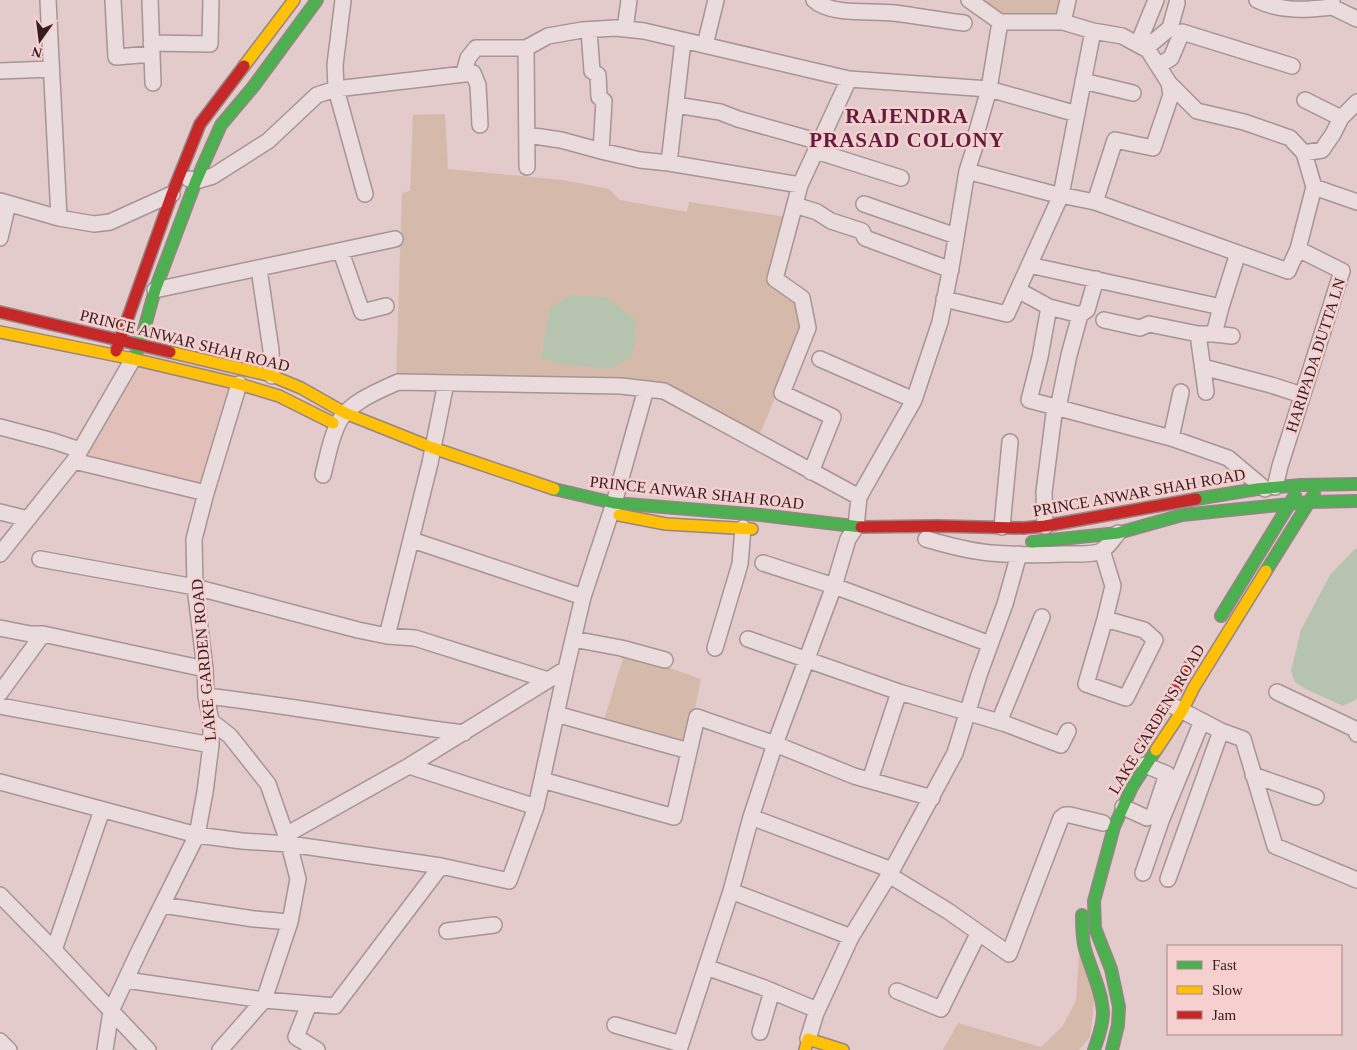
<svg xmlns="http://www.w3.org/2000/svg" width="1357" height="1050" viewBox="0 0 1357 1050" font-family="Georgia,serif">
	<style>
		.farmland { fill: #e3bfba }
		.green { fill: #d5baac }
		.water { fill: #b6c3af }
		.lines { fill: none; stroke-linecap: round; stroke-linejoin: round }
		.street-casing { stroke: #a79495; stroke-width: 18 }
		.fast-casing { stroke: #978485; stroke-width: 14 }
		.slow-casing { stroke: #978485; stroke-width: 14 }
		.jam-casing { stroke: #978485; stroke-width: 14 }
		.street { stroke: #eadcdc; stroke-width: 15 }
		.fast { stroke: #4caf50; stroke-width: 11 }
		.slow { stroke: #ffc107; stroke-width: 11 }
		.jam { stroke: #c62828; stroke-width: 11 }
		.labels { text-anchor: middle; stroke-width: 5; stroke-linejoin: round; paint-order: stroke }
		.street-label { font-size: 16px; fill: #351d22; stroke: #f5d0cf }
		.district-label { font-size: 21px; font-weight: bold; letter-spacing: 1px; fill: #621c3e; stroke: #f5d0cf }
	</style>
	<rect width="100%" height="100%" fill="#e2cbca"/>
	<path class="farmland" d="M 138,343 L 247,366 L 206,493 L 79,460 Z"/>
	<path class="green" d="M 980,0 L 1062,0 L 1058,18 L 1000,19 Z
		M 445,114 L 448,169 L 563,180 L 609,189 L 620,200 L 687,212 L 689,202 L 787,217 L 769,279 L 798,300 L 804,330 L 758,438 L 668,389 L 396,379 L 402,193 L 410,191 L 413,115 Z
		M 625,652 L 701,679 L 687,747 L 603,723 Z
		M 1079,954 L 1096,987 L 1090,1037 L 1079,1050 L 943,1050 L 958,1023 L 1041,1047 L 1062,1027 L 1076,1001 Z"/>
	<path class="water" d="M 570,295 L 606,297 L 636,320 L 635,341 L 631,357 L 609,369 L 555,363 L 541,357 L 550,308 Z
		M 1355,549 L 1357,549 L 1357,699 L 1343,706 L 1306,689 L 1295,682 L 1291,671 L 1301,630 L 1330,575 Z"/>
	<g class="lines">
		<g class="street-casing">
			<path id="street" d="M 48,0 L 59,218
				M 113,0 L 116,57 L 152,54
				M 150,0 L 153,83
				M 343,0 L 335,65 L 336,89 L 365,194
				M 814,0 C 831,16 872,10 894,13 C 917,16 940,20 964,23
				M 1257,0 C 1281,12 1306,10 1332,7
				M 1332,0 L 1332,7 L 1357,19
				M 1063,22 L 1068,0
				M 625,29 L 629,0
				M 589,30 L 592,71 L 598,75 L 599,97 L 604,101 L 601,151
				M 151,43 L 210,44 L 211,0
				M 1138,44 L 1156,0
				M 705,45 L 716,0
				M 526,48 L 527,167
				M 1146,48 L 1170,28 L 1177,3
				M 1158,66 L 1171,58 L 1182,32 L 1292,66
				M 0,71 L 51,69
				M 464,73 L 468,58 L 476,48 L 526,48 L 548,36 L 582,30 L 616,28 L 644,31 L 849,79 L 989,89 L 1077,114
				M 1083,81 L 1133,93
				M 1305,100 L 1341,118
				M 676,105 L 720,112 L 738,119 L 820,142
				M 527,135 L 561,140 L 605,152 L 640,160 L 669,163 L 800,185
				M 975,138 L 989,89 L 1000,22
				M 816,151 L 901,178
				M 1304,153 L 1322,150 L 1333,134 L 1341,118 L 1357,102
				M 669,163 L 683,41
				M 967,171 L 1050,193 L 1095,202 L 1288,271 L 1298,249 L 1314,187 L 1304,153 L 1290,138 L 1244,122 L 1197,111 L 1169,83 L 1148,50 L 1122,36 L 1093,31 L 1063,22 L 1000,22 L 969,0
				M 189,179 L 196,181 L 213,176 L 268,141 L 317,95 L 336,89 L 473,73 L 478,85 L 480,125
				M 1314,187 L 1357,202
				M 0,201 L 59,218 L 94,224 L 110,222 L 172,194
				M 1095,202 L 1115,140 L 1153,148 L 1171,95 L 1169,83
				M 864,204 L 956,236
				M 795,205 L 817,212 L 831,221 L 862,231 L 865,238 L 951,270
				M 0,238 L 8,204
				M 341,252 L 362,312 L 386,306
				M 1029,265 L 1221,307 L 1238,253
				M 259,269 L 271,350 L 272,376
				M 155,290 L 395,239
				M 1018,290 L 1049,307 L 1040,357 L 1029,400 L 1171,438 L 1228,458 L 1265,489
				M 944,299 L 1007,314 L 1061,195 L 1093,31
				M 1049,307 L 1080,315
				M 1104,320 L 1140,328 L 1149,324 L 1198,334 L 1214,334 L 1232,336
				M 1198,334 L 1206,392
				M 1214,334 L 1221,307
				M 820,359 L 914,400
				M 1203,367 L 1271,385 L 1302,395
				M 1058,408 L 1069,355 L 1080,315 L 1087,310 L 1096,279
				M 0,427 L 53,441 L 80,450
				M 1171,438 L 1181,392
				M 74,461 L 206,493
				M 811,472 L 833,417 L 782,393 L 808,328 L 802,298 L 775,279 L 800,185 L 849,79
				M 323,475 C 327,459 330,441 337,426 C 345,404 378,391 398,382 L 621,386 L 664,391 L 859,497
				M 1275,487 L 1280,466 L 1342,271 L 1298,249
				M 0,512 L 28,519
				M 1045,526 L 1044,492 L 1055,406
				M 1002,527 L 1010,442
				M 926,539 C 947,545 968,551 990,553 C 1015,555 1039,555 1064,554 C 1075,554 1089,555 1099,552 C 1108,548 1112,540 1118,533
				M 412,540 L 583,597
				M 1102,550 L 1113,586 L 1105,619
				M 0,554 L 74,461 L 133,359
				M 40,559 L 195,587 L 358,630 L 387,636 L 415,638 L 548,680
				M 763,563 L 834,586 L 990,644
				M 1105,619 L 1144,630 L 1155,640 L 1126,698 L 1086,684 Z
				M 0,628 L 30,634 L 43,634
				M 387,636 L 430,463 L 446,383
				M 573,639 L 621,648 L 665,660
				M 748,639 L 899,692 L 1006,724 L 1061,745 L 1068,731
				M 715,648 L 740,564 L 743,528
				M 1277,692 L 1355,729 L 1357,734
				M 0,693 L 43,634 L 205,669
				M 206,696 C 293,706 378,722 464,733
				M 0,706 L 211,745
				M 1175,707 L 1221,731 L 1243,739 L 1275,846 L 1357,880
				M 556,714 L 689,751
				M 211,721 L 230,736 L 268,784 L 289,844 L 298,879 L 290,922 L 264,1000 L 220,1050
				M 999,722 L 1042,617
				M 409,766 L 536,807
				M 1253,775 L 1316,797
				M 542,780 L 674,817 L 697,717 L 775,744 L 854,776 L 932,798
				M 870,780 L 899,692
				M 0,782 L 197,835 L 242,841 L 289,844 L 441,866 L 509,881 L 536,807 L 566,669
				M 1123,807 L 1147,818 L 1153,816 L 1167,774 L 1145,765
				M 751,817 L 892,870
				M 287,837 L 293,831 L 409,766 L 566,669 L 583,597 L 614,503 L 646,389
				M 1143,873 L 1161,821 L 1202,721
				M 889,875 L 948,911 L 1009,954 L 1061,818 L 1065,815 L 1070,815 L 1103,823
				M 1168,879 L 1221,731
				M 731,891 L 851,937
				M 0,895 L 54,950 L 148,1050
				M 162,905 L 254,919 L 290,922
				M 447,931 L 494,925
				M 54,950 L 102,810
				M 706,967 L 762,987 L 817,1010
				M 126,980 L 264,1000 L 335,1006 L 441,866
				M 897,991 L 941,1009 L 978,934
				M 309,1004 L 296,1037 L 317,1050
				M 615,1025 L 681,1044
				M 760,1032 L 772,991
				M 808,1039 L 816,1013 L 851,937 L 892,870 L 955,753 L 979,675 L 1005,604 L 1019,554
				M 0,1041 L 9,1050
				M 105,1050 L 111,1011 L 141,947 L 197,835 L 205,792 L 211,745 L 211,721 L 206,696 L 205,669 L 195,587 L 194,539 L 206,493 L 239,384
				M 679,1050 L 731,891 L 751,817 L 775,744 L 834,586 L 848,539 L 856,527 L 859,497 L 914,400 L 940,322 L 952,262 L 967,171 L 975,146"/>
		</g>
		<g class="fast-casing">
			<path id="fast" d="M 135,356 L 140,344 L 155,290 L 196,181 L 221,125 L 253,87 L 317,0
				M 554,489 L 614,503 L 761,515 L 861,527
				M 1196,499 L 1257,489 L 1301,485 L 1357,484
				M 1032,542 L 1118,533 L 1182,515 L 1309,502 L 1357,501
				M 1266,571 L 1314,494
				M 1221,616 L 1295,495
				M 1082,915 C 1082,927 1082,938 1085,949 C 1091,970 1102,991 1103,1013 C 1103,1026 1098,1038 1094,1050
				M 1112,1050 L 1118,1025 L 1119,1007 L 1111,969 L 1095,928 L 1094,901 L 1114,827 L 1132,787 L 1156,750"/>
		</g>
		<g class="slow-casing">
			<path id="slow" d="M 244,66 L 294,0
				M 0,332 L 133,359 L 239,384 L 279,396 L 333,423
				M 170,352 L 272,376 L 301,388 L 345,413 L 433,448 L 554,489
				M 619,515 L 666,524 L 752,529
				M 1156,750 L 1182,711 L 1194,687 L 1266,571
				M 805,1050 L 808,1039 L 843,1050"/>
		</g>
		<g class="jam-casing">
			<path id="jam" d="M 0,312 L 170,352
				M 116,351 L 172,194 L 200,124 L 244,66
				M 861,527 L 938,526 L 1023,528 L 1045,526 L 1196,499
				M 1140,748 L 1190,665"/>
		</g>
		<use href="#street" class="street"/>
		<use href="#fast" class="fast"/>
		<use href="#slow" class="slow"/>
		<use href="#jam" class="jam"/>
	</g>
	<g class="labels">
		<g class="street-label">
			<text transform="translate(185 340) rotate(14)" y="6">PRINCE ANWAR SHAH ROAD</text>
			<text transform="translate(1315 355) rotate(-72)" y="6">HARIPADA DUTTA LN</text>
			<text transform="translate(697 492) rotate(6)" y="6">PRINCE ANWAR SHAH ROAD</text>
			<text transform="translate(1139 492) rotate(-10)" y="6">PRINCE ANWAR SHAH ROAD</text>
			<text transform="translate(203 660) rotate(-95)" y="6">LAKE GARDEN ROAD</text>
			<text transform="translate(1156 719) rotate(-59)" y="6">LAKE GARDENS ROAD</text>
		</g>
		<g class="district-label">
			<text x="907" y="123">RAJENDRA<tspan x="907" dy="24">PRASAD COLONY</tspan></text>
		</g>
	</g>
	<rect x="1167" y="945" width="175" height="90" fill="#f5d0cf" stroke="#a8888a"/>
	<rect x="1177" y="961" width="25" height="8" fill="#4caf50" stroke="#a8888a"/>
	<text x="1212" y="970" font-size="15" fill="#351d22">Fast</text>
	<rect x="1177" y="986" width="25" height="8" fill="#ffc107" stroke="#a8888a"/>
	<text x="1212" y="995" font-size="15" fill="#351d22">Slow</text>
	<rect x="1177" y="1011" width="25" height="8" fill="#c62828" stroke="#a8888a"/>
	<text x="1212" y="1020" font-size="15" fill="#351d22">Jam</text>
	<g transform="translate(40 40) rotate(194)" stroke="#f5d0cf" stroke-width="4" paint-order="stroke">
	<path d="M0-4L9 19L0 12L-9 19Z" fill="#351d22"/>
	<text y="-8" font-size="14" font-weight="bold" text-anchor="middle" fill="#351d22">N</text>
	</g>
</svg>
